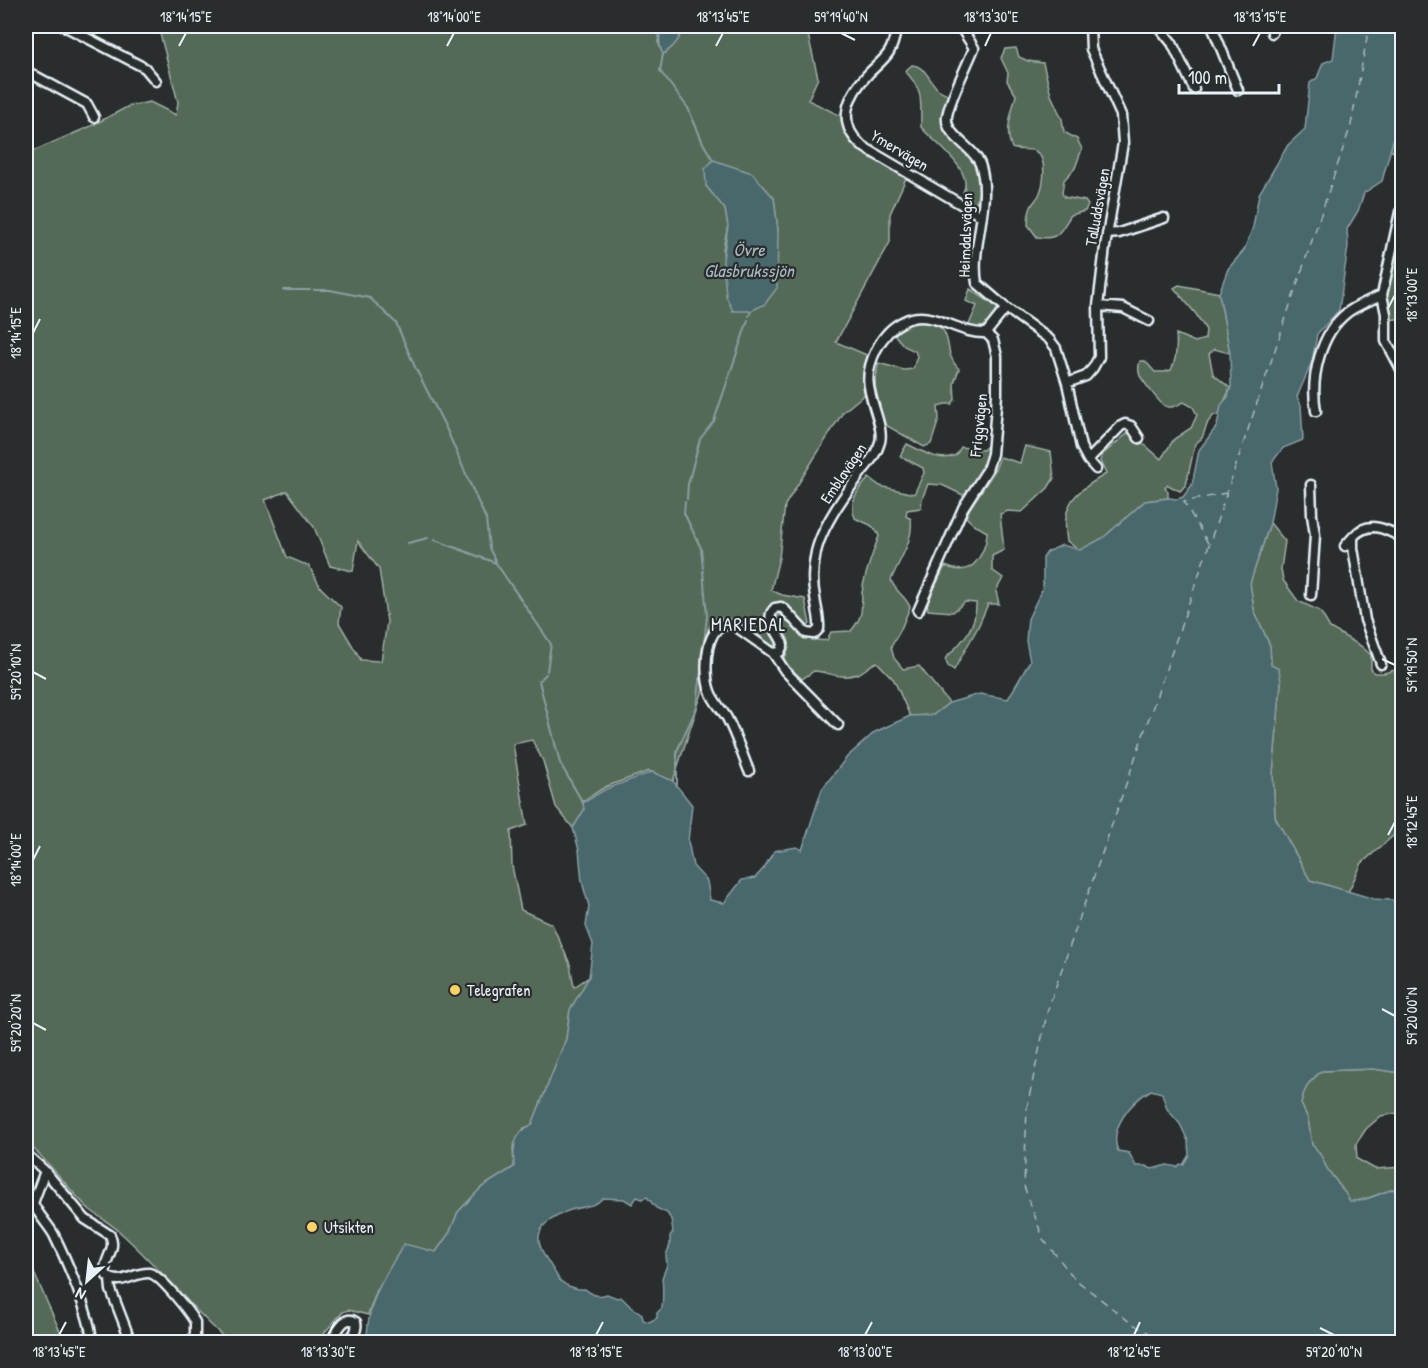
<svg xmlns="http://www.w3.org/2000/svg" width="1428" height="1368" viewBox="0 0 1428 1368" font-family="'Patrick Hand',sans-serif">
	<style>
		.green { fill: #546a56; stroke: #9eaea7; stroke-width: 1.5; fill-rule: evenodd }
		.water { fill: #49676c; stroke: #899ea4; stroke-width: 1.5; fill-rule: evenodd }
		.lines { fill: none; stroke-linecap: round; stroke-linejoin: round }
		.stream { stroke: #899ea4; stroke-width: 2 }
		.ferry { stroke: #a8bac0; stroke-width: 1.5; stroke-dasharray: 8 6; stroke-linecap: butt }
		.minor-casing { stroke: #e8f1f8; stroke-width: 13 }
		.minor { stroke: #2a2d2e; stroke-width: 8 }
		.ticks { fill: none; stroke: #e8f1f8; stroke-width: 2 }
		.poi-dot { fill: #ffd166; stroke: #2a2d2e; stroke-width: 2 }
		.labels { text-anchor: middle; stroke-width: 4.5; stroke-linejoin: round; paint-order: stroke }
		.street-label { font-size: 16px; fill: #e8f1f8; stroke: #2a2d2e }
		.poi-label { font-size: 16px; fill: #e8f1f8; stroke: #2a2d2e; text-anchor: start }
		.water-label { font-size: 18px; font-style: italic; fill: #a8bac0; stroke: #2a2d2e }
		.neighbourhood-label { font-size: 18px; letter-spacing: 1.5px; fill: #e8f1f8; stroke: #2a2d2e }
		.neatline { fill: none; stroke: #e8f1f8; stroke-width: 2 }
		.ticks-label { font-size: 15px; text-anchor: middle; fill: #e8f1f8 }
	</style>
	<rect width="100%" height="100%" fill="#2a2d2e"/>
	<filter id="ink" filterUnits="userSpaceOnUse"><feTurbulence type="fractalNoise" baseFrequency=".0167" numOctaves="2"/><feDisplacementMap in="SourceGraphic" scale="12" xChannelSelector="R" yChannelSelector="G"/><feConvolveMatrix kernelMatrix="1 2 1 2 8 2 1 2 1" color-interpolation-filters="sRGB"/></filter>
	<g filter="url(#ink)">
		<path class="green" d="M 158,26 L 653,26 L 660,33 L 658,42 L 662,52 L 666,53 C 674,43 683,39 680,26 L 806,26 L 818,78 L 808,100 L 841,116 L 842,124 L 853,144 L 907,176 L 890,214 L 890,242 L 836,342 L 869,356 L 863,375 L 865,394 L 843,412 L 785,505 L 779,558 L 771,590 L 782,595 L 805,599 L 810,624 L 806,628 C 792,616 789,594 767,609 L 766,616 L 779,644 L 772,646 L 766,645 L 751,633 L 730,621 L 717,617 L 708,629 L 703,690 L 673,781 L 649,771 L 605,787 L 583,801 L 585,810 L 573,828 L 556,807 L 543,761 L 532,740 L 513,744 L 527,825 L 511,831 L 512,866 L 521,910 L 552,924 L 570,964 L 574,987 L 589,977 L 570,1010 L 566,1039 L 532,1125 L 524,1128 L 513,1147 L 514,1167 L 482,1187 L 458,1212 L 450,1232 L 436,1252 L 377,1290 L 368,1315 L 348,1310 L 343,1312 L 316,1342 L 229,1342 C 191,1308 160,1268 122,1234 C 112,1224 100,1218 89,1209 C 66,1187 51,1163 26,1142 L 26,154 L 91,126 L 129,106 L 150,102 L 176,115 L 178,102 ZM 752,173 L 774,198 L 778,231 L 725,283 L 723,249 L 728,226 L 725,209 L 706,186 ZM 287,491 L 314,527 L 330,566 L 353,571 L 358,541 L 379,569 L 387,622 L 381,661 L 361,660 L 339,623 L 341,607 L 321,588 L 309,566 L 287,557 L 265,500 Z
			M 1016,48 L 1019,57 L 1028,61 L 1043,63 L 1051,95 L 1062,119 L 1064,132 L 1077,139 L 1082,149 L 1075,168 L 1064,180 L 1062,193 L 1064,197 L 1085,201 L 1088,205 L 1085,211 L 1071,215 C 1060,231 1059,241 1037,237 L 1028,225 C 1028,219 1029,212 1031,207 C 1033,202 1037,199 1039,195 C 1044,184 1048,158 1035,151 C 1028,148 1020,151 1012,148 C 1004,131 1012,112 1016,95 L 1007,81 L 1008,73 L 1001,58 L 1005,49 Z
			M 912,65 C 926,66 929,81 938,89 C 942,92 948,94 952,96 L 944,119 C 963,144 989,171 975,205 L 966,202 L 963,192 C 975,170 933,142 921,127 C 920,100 925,92 905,71 Z
			M 1402,113 L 1402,156 L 1390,150 L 1400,115 Z
			M 1402,213 L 1402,318 L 1390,320 L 1385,295 Z
			M 1179,285 L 1219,293 L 1230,353 L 1214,349 L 1209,354 L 1213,374 L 1230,388 C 1227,398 1221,404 1220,415 L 1214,415 L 1208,422 L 1202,438 L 1195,444 L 1186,485 L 1180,491 L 1168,485 L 1165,488 L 1168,492 L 1168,498 L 1145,501 L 1103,538 L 1080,551 L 1067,541 C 1060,502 1076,492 1106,474 L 1100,461 L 1102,455 L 1128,433 L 1134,434 L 1139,444 L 1145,445 L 1161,459 L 1174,439 L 1191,428 L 1197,415 L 1193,407 L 1184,402 C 1178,405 1171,409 1165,406 C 1159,403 1144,382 1140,376 C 1138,371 1138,367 1140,361 L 1145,361 L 1155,372 L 1164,372 L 1171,370 C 1177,359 1177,346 1176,334 L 1195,342 L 1205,339 L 1206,330 L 1196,314 L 1174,288 Z
			M 970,289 L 999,308 L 985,329 L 967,329 L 977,306 L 966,301 Z
			M 917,320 C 962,325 938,349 959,369 L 954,383 L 955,399 L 952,404 L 945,404 L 938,407 L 939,419 L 931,444 L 924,447 L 884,424 L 875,386 L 878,363 L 904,370 L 913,369 L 917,356 L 915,351 L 904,346 L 894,334 L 899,329 Z
			M 907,444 C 922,451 939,463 956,455 L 961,447 L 983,450 L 987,446 C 989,465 976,481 965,496 L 942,485 L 928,484 L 922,499 L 921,508 L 907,510 L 906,516 L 911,519 C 914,541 899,560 891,580 C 896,593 905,595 910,607 L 901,629 L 891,647 L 894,658 L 903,669 L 919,666 L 949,703 L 933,715 L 910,716 L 894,680 L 877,662 C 869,665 864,672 857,674 C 840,680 829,672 814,671 L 802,679 L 786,664 L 784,659 C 795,640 787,638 777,621 L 777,617 L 781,612 C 794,626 806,644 827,640 L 831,632 L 851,631 C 867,612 859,607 863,586 C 867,568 873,552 879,536 C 874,523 865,524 855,518 C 848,502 858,489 869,478 L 880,486 L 914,494 L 924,473 L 923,468 L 900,456 Z
			M 1025,446 L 1051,452 L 1054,478 L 1048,488 L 1022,512 L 1008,511 L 1000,514 L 1004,550 L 992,556 L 992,570 L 1003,578 L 996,591 L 999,604 L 988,604 L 978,627 L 954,670 L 948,666 L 945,659 C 961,643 977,628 976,603 L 965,602 L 953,612 L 928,610 L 927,603 L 945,566 C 952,569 958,571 965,569 C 979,566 987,544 987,532 L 973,524 L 966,517 L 970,508 L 994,472 L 1000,457 L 1020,463 Z
			M 1270,523 L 1285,541 L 1281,569 L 1283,580 L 1290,590 L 1298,601 L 1320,611 L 1330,628 L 1361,646 L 1371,655 L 1371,669 L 1374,673 L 1384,673 L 1402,668 L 1402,837 L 1393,836 L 1362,863 L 1348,892 L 1310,880 L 1275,817 L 1273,773 L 1281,682 L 1271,665 L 1270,646 L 1254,610 L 1250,583 Z
			M 1373,1069 L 1402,1073 L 1402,1116 L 1398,1113 L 1381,1116 L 1366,1129 L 1356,1144 L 1357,1159 L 1375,1169 L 1402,1167 L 1402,1188 C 1384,1189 1369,1201 1350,1202 C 1344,1191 1338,1183 1330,1173 C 1322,1163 1324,1155 1312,1145 L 1308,1119 L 1301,1104 L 1303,1095 L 1308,1084 L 1321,1071 Z
			M 26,1255 L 60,1331 L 58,1342 L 26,1342 Z"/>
		<path class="water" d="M 653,26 L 680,26 C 683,38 673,48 663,54 C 659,47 659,41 660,33 L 655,33 Z
			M 1337,26 L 1402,26 L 1402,113 L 1400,115 L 1382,181 L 1364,193 L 1358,211 L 1347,229 L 1348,246 L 1339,310 L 1317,334 L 1312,362 L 1297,397 L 1301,405 L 1303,440 L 1283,448 L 1272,462 L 1276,488 L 1270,523 L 1250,583 L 1254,610 L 1270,646 L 1271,665 L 1279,669 L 1281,682 L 1273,773 L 1275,817 L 1310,880 L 1374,899 L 1391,900 L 1402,904 L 1402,1073 L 1373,1069 L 1321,1071 L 1308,1084 L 1303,1095 L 1301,1104 L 1308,1119 L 1312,1145 C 1324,1155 1322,1163 1330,1173 C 1338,1183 1344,1191 1350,1201 C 1369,1202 1384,1189 1402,1188 L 1402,1342 L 358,1342 L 367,1335 C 369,1297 385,1276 404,1244 L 436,1252 L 450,1232 L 458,1212 L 482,1187 L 514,1167 C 513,1149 513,1132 532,1125 L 566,1039 L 570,1010 L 589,977 L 593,944 L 586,926 L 589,906 L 582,882 L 579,850 L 573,828 L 584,810 L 583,803 L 606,789 L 652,772 L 673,781 L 692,805 L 688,841 L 693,866 L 707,881 L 710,900 L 724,903 L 742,880 L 755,878 L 764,868 L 774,851 L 797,847 L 802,850 L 822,789 L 847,757 L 875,732 L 910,716 L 933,715 L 949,703 L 980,694 L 1008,699 L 1030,661 L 1026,641 L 1028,619 L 1043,587 L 1043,558 L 1047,552 L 1062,545 L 1080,550 L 1103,538 L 1145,501 L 1169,498 L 1177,499 L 1183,497 L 1192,485 L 1199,450 L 1217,426 L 1221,405 L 1228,397 L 1231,387 L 1230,353 L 1219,293 L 1228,269 L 1244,250 L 1253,227 L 1259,194 L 1288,145 L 1305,129 L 1310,83 L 1317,78 L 1323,63 L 1333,59 ZM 1151,1090 L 1162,1093 L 1167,1109 L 1180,1124 L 1188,1141 L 1189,1155 L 1183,1165 L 1180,1164 L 1177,1167 L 1167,1165 L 1152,1169 L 1146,1166 L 1136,1166 L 1129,1153 L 1118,1151 C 1108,1128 1132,1101 1151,1090 ZM 637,1197 L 642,1199 L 647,1197 L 656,1208 L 667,1213 L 671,1219 L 673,1232 L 670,1236 L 670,1245 L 666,1255 L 667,1265 L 662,1278 C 663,1282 663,1302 662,1308 L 657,1313 L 657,1318 L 649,1322 L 643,1320 L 642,1314 L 630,1306 L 621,1297 L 617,1298 L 607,1294 C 597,1298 592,1294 585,1289 C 576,1290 561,1285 557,1276 C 548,1259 526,1238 549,1221 C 557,1216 565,1211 574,1209 C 586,1206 594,1207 603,1198 L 624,1199 L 632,1204 Z
			M 713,160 L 752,173 L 774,198 L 778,231 L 777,288 L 765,304 L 751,311 L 733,311 L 726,296 L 723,260 L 728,226 L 725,209 L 706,186 L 705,169 Z"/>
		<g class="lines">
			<path class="stream" d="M 663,54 L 660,71 L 688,108 L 703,143 L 713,160
				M 283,290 L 310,290
				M 314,290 L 330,290 L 370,298 L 396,323 L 415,367 L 446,428 L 475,495
				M 749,316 L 751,311
				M 476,497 L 486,519 L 489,548 L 496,562
				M 687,499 L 688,484 L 700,439 L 714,421 L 748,320
				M 685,502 L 684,513 L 701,548 L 703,568
				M 435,540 L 496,563 L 551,644 L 547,671
				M 408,543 L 428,538
				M 546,674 L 539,681 L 560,763 L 583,803
				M 677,759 L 677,751 L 697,707 L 707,616 L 703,571
				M 677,785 L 677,761"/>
			<path class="ferry" d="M 1208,543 L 1184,502 L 1226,493
				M 1165,1342 L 1131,1323 L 1075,1279 L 1043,1239 L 1024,1186 L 1027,1107 L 1048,1009 L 1209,545 L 1351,125 L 1369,26"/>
			<g class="minor-casing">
				<path id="minor" d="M 64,26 L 145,68 L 156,81
					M 897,26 C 895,35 894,44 889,52 C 884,60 876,66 869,73 C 848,95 835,122 862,146 L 981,216
					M 960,26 L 974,48 C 967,66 950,98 947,116 C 944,136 974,147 980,164 C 993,201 970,246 977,283 L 1006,308 L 1049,339 L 1056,348 L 1067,383 L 1081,447 L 1088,460 L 1121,426 L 1125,424 L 1131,426 L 1139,438
					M 1158,26 L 1172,43 L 1194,89
					M 1215,26 L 1214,31 L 1238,90
					M 1272,26 L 1272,33
					M 26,71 L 87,104 L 94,117
					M 1107,234 L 1119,233 L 1164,218
					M 1382,295 L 1386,314 L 1386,341 L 1402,371
					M 1098,306 L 1123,308 L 1149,321
					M 1067,383 L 1086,376 L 1093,368 L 1099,357 L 1098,306 L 1105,247 L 1123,143 L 1121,115 L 1091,49 L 1090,26
					M 1316,411 C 1310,378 1320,333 1348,312 C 1358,305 1370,300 1382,295 L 1400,212
					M 1088,460 L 1096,469
					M 1311,485 L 1312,515 L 1315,535 L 1311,595
					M 1345,546 L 1353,537
					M 918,611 L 963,508 L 987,470 L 992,454 L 997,395 L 997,356 L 993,340 L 986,333 L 1006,308
					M 773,653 L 780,652 L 783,645 C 780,632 762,620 775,608 L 781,607 L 785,610 L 806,633 L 814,634 L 819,629 C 820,618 816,608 815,597 C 812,583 813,566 816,552 C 822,527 840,501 856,480 C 864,468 876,457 880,442 C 882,435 880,427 878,420 C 870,392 862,379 876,350 C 882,338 891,327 904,321 C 931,307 958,335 986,333
					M 1381,664 L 1365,620 L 1353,548 L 1353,537 C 1368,520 1385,528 1402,538
					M 749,771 C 742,754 736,735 727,718 C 722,709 713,701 710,691 C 703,673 704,616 735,626 L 773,653 L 785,671 L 838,725
					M 26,1154 L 45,1171 L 85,1219 L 110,1235 C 118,1251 100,1261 107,1276 C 121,1287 133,1272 149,1273 C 160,1274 189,1312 195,1322 L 195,1335 L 191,1342
					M 45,1171 L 33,1203 C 38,1215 48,1224 54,1235 C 66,1259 91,1317 92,1342
					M 110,1279 L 111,1290 L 131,1342
					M 330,1342 C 337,1334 343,1313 356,1322 C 358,1331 353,1336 346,1342"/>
			</g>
			<use href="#minor" class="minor"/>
		</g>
	</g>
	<path class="ticks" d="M 841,33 L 855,40M 179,46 L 186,33M 447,46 L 454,33M 716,46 L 723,33M 985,46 L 991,33M 1253,46 L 1260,33M 1388,308 L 1395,295M 33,333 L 40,319M 1382,659 L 1395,665M 33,672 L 46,679M 1388,835 L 1395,822M 33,860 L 40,846M 1382,1009 L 1395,1016M 33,1023 L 46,1030M 1320,1328 L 1334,1335M 59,1335 L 66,1322M 328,1335 L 335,1322M 596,1335 L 603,1322M 865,1335 L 872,1322M 1134,1335 L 1140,1322"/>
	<g class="poi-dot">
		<circle cx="455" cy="990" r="6"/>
		<circle cx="312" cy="1227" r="6"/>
	</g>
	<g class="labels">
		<g class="street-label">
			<text transform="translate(900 150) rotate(31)" y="6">Ymervägen</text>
			<text transform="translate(1097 207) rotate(-80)" y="6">Talluddsvägen</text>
			<text transform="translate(965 235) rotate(-88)" y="6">Heimdalsvägen</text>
			<text transform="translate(978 425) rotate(-84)" y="6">Friggvägen</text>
			<text transform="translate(843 473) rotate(-56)" y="6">Emblavägen</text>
		</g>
		<g class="poi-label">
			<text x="467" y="996">Telegrafen</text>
			<text x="324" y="1233">Utsikten</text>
		</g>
		<g class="water-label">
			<text x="749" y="256">Övre<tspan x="749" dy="21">Glasbrukssjön</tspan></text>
		</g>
		<g class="neighbourhood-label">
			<text x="749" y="631">MARIEDAL</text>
		</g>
	</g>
	<rect width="1428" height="1368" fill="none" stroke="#2a2d2e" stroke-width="66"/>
	<g transform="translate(87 1281) rotate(207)" stroke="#2a2d2e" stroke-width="4.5" paint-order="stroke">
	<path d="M0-4.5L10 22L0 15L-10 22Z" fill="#e8f1f8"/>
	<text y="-9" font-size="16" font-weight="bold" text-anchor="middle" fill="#e8f1f8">N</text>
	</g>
	<path d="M1179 84v9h100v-9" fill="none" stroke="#e8f1f8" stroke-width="3"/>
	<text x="1188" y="84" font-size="18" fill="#e8f1f8" stroke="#2a2d2e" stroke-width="4.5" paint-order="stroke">100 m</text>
	<rect x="33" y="33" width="1362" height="1302" class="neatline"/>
	<g class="ticks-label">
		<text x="186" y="22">18°14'15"E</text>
		<text x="454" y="22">18°14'00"E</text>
		<text x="723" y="22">18°13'45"E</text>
		<text x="841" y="22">59°19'40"N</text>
		<text x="991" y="22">18°13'30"E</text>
		<text x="1260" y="22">18°13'15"E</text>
		<text transform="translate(1412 295) rotate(-90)" y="5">18°13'00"E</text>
		<text transform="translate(16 333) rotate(-90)" y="5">18°14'15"E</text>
		<text transform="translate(1412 665) rotate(-90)" y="5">59°19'50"N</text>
		<text transform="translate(16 672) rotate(-90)" y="5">59°20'10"N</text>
		<text transform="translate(1412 822) rotate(-90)" y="5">18°12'45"E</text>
		<text transform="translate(16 860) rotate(-90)" y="5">18°14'00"E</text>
		<text transform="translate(1412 1016) rotate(-90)" y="5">59°20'00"N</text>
		<text transform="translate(16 1023) rotate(-90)" y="5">59°20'20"N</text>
		<text x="59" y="1357">18°13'45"E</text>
		<text x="328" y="1357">18°13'30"E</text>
		<text x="596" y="1357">18°13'15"E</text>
		<text x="865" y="1357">18°13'00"E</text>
		<text x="1134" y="1357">18°12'45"E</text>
		<text x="1334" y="1357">59°20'10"N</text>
	</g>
</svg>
